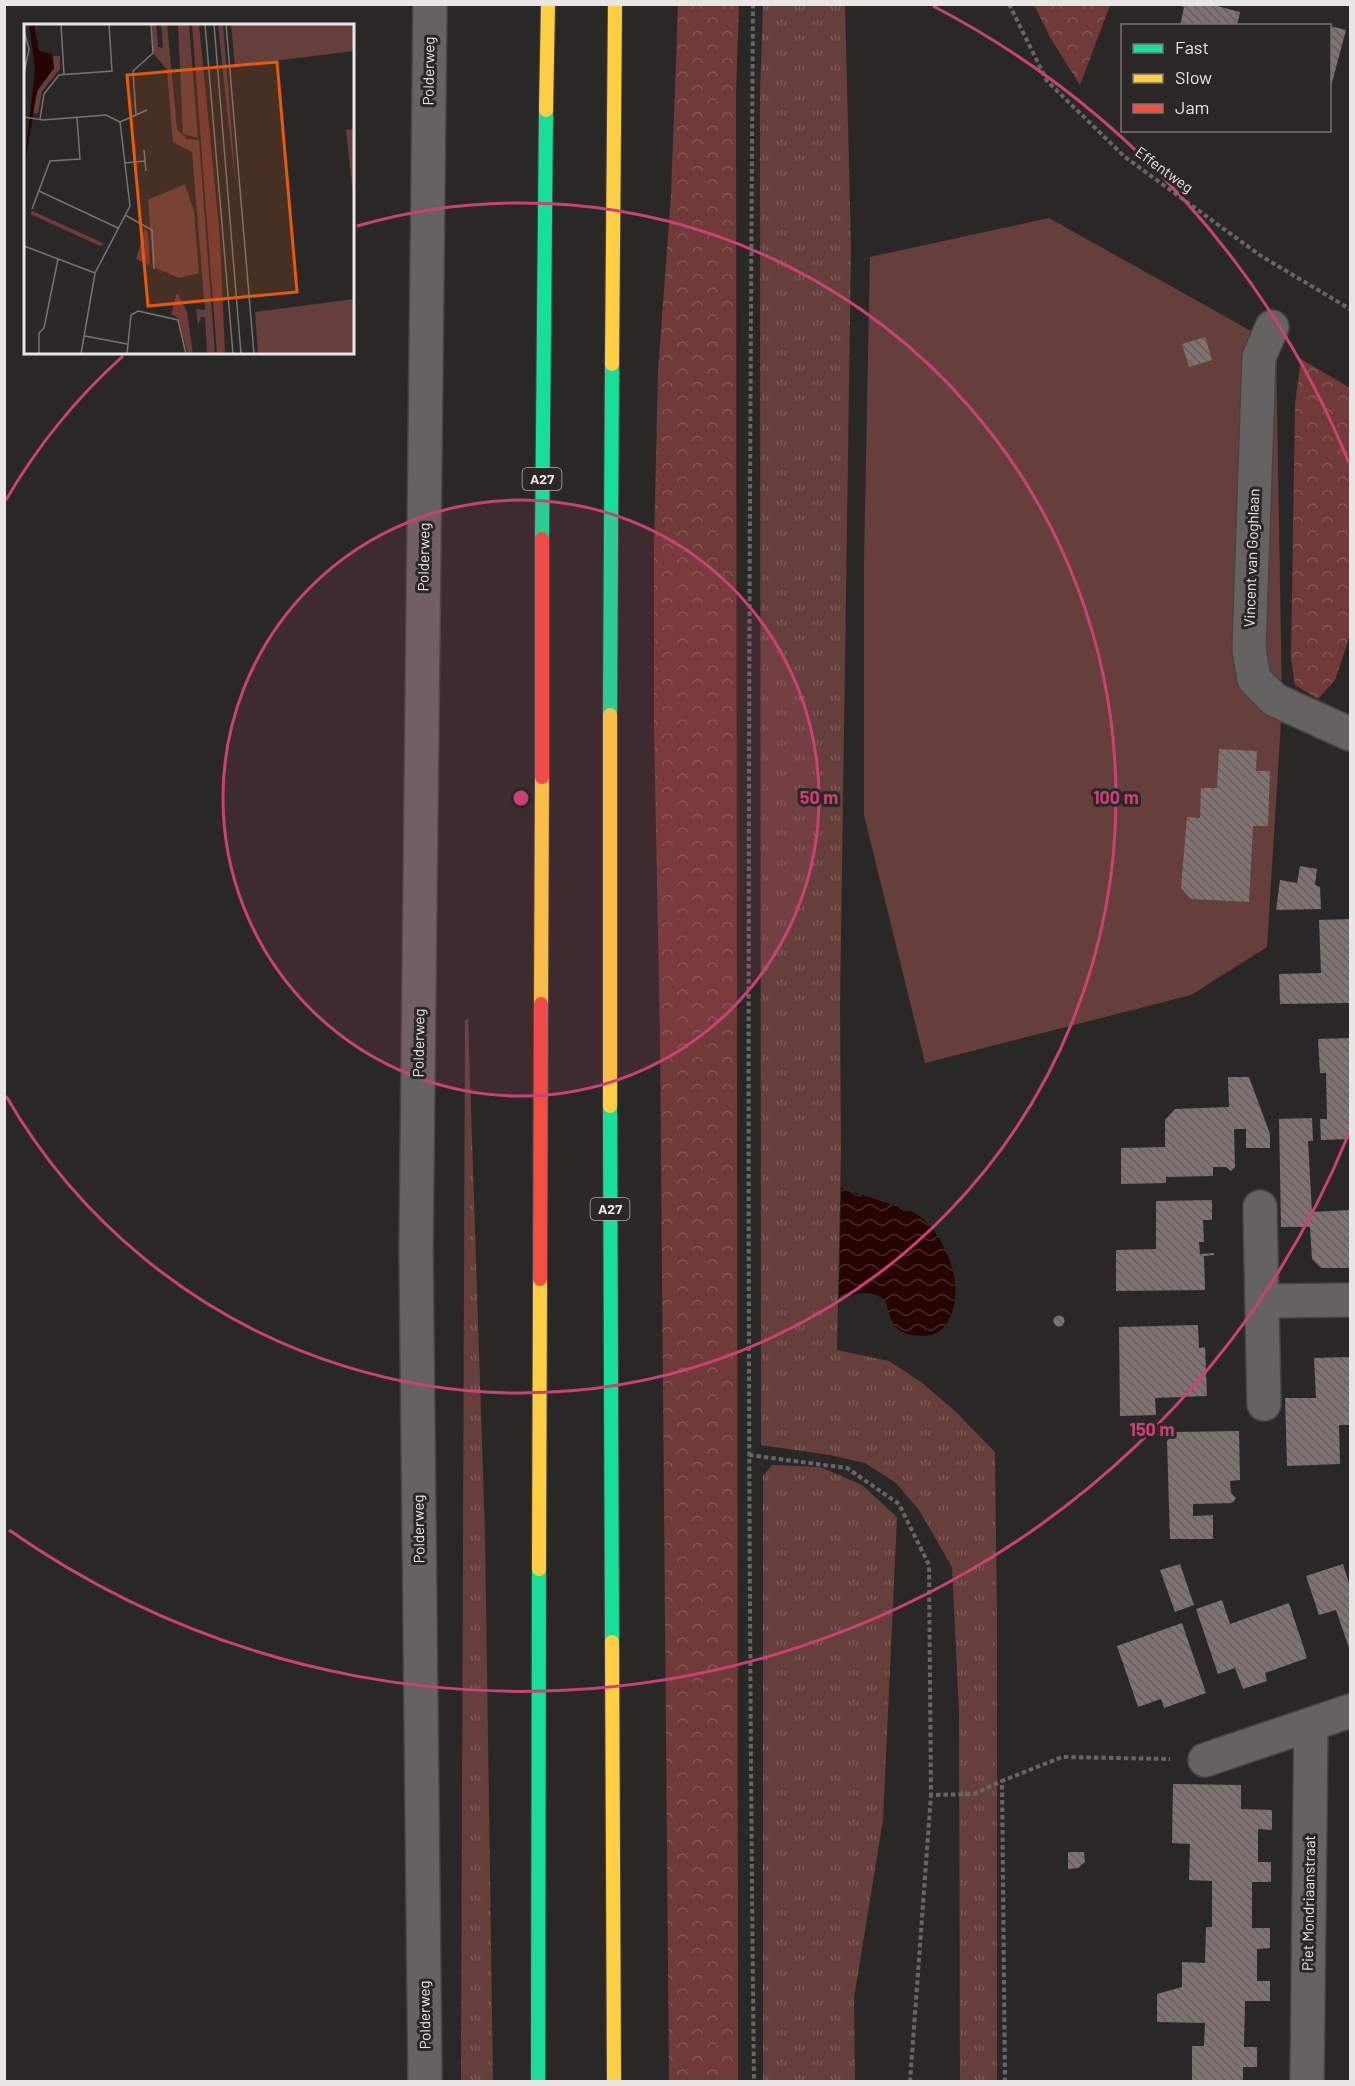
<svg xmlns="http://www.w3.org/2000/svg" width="1355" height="2086" viewBox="0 0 1355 2086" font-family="Barlow,sans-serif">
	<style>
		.grass { fill: url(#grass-tufts) }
		.forest { fill: url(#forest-crowns) }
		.park { fill: #663f3c }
		.water { fill: url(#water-waves) }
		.building { fill: url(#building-back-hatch) }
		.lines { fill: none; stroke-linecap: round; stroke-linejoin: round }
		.street-casing { stroke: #464444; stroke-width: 36 }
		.fast-casing { stroke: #464444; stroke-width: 16 }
		.slow-casing { stroke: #464444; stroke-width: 16 }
		.jam-casing { stroke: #464444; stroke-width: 16 }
		.path { stroke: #676565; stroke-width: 4; stroke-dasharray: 4.5 3; stroke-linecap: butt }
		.street { stroke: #656362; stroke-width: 33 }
		.fast { stroke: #16e098; stroke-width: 14 }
		.slow { stroke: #ffcf43; stroke-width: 14 }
		.jam { stroke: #f24e42; stroke-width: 14 }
		.ring { fill: none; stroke: #ca4177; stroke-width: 3 }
		.labels { text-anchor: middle; stroke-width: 6; stroke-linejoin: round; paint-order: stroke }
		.shield { fill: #2b2726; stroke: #b0adac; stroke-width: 1.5 }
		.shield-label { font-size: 14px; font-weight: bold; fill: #e9e6e6 }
		.street-label { font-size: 15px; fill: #e9e6e6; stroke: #2b2726 }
		.inset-road { fill: none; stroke: #767473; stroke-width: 1.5 }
		.view { fill: #e8590c; fill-opacity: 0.15; stroke: #e8590c; stroke-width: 3 }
		.inset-edge { fill: none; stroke: #e9e6e6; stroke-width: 3 }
		.centre { fill: #ca4177; stroke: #2b2726; stroke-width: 3 }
		.ring-label { font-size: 18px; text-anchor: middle; font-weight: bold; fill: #ca4177; stroke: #2b2726; stroke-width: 6; stroke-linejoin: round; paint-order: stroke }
	</style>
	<defs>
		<pattern id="grass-tufts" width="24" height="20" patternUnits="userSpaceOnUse" patternTransform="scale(1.5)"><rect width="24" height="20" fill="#663f3c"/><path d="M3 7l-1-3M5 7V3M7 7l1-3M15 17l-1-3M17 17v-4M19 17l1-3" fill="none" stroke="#7c5b58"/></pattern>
		<pattern id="forest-crowns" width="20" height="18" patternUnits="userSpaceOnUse" patternTransform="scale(1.5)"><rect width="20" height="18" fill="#6f3a37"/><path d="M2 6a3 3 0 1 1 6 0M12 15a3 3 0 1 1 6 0" fill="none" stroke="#845654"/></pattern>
		<pattern id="water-waves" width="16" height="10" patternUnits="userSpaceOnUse" patternTransform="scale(1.5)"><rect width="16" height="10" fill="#260404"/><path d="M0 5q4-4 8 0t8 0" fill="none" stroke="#462929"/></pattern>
		<pattern id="building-back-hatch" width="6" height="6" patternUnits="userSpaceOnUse" patternTransform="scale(1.5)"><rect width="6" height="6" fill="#807270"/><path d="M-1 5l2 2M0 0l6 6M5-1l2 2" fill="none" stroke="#665e5d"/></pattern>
	</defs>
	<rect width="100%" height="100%" fill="#2a2827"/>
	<path class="grass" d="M 763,5 L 845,5 L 851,247 L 840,1006 L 841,1149 L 837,1350 L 889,1361 L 921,1382 L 955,1411 L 995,1452 L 997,1622 L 997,2081 L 960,2081 L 959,1711 L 952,1567 L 919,1510 L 896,1483 L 865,1463 L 830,1455 L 761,1445 L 760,93 Z
		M 468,1018 L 485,1534 L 493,2082 L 461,2081 L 465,1021 Z
		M 772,1465 L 820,1467 L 862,1485 L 897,1517 L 883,1820 L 854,1998 L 855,2081 L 763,2081 L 763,1476 Z"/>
	<path class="forest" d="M 678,5 L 739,5 L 736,92 L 738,2082 L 669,2081 L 660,1040 L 654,725 L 654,547 L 658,371 L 671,195 Z
		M 1034,5 L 1110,5 L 1080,85 L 1051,39 Z
		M 1301,359 L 1350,388 L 1350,635 L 1335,680 L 1318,699 L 1295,685 L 1291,659 L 1295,404 Z"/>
	<path class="park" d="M 1049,218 L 1276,345 L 1282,705 L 1267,947 L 1191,995 L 925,1063 L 864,815 L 864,561 L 870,257 Z"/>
	<path class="water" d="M 841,1188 C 858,1194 876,1199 893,1205 C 900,1208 909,1209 915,1213 C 947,1232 972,1299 942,1329 C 933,1339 909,1337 899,1330 C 891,1324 888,1310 886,1301 C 869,1288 858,1294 839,1298 Z"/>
	<path class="building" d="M 1217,4 L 1217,6 L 1240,12 L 1237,26 L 1180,26 L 1184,7 L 1176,4 Z
		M 1330,26 L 1346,30 L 1330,90 Z
		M 1205,337 L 1212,360 L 1189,367 L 1182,344 Z
		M 1219,749 L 1257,751 L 1256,771 L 1270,771 L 1268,826 L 1253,826 L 1249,902 L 1191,899 L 1181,888 L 1187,817 L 1200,818 L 1201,788 L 1217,788 Z
		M 1300,866 L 1317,869 L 1315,885 L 1320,887 L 1321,909 L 1276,910 L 1280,880 L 1297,883 Z
		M 1350,919 L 1350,1003 L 1280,1004 L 1279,974 L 1321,973 L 1319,920 Z
		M 1350,1038 L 1350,1139 L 1321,1140 L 1320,1119 L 1327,1119 L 1326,1073 L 1320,1073 L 1318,1039 Z
		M 1228,1077 L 1249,1077 L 1270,1134 L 1270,1148 L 1246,1148 L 1246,1129 L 1234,1129 L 1235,1167 L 1231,1171 L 1226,1167 L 1213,1167 L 1213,1176 L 1166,1177 L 1166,1183 L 1121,1184 L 1121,1148 L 1165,1147 L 1165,1120 L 1175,1109 L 1229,1107 Z
		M 1312,1118 L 1313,1141 L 1308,1141 L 1312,1212 L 1350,1210 L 1350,1268 L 1321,1268 L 1312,1259 L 1310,1227 L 1281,1227 L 1279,1119 Z
		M 1212,1200 L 1212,1220 L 1203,1220 L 1204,1242 L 1199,1242 L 1200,1254 L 1214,1253 L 1214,1255 L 1204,1256 L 1205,1290 L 1116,1291 L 1116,1250 L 1156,1249 L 1156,1201 Z
		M1053.5 1321a5.5 5.5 0 1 1 11 0a5.5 5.5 0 1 1-11 0Z
		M 1198,1325 L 1199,1348 L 1205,1347 L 1207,1396 L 1155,1398 L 1156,1415 L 1120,1416 L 1119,1327 Z
		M 1350,1357 L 1350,1425 L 1339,1425 L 1340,1464 L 1287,1466 L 1285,1398 L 1316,1398 L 1314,1358 Z
		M 1239,1431 L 1240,1480 L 1230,1481 L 1231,1493 L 1236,1498 L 1232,1503 L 1193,1504 L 1193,1516 L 1213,1515 L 1213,1539 L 1170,1539 L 1167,1441 L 1175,1432 Z
		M 1180,1564 L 1194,1605 L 1175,1612 L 1160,1570 Z
		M 1343,1564 L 1350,1586 L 1350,1651 L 1336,1610 L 1319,1615 L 1306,1576 Z
		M 1222,1600 L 1230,1624 L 1289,1603 L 1307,1658 L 1265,1673 L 1267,1681 L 1243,1689 L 1235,1668 L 1218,1674 L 1196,1609 Z
		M 1182,1623 L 1206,1693 L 1164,1708 L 1161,1699 L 1138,1707 L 1117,1646 Z
		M 1173,1784 L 1241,1785 L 1241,1809 L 1272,1810 L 1272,1830 L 1258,1829 L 1258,1862 L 1271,1862 L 1271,1882 L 1252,1882 L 1252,1928 L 1270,1928 L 1270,1948 L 1257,1949 L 1257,1981 L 1270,1981 L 1270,2001 L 1245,2001 L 1244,2047 L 1257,2047 L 1257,2067 L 1243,2067 L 1243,2082 L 1192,2082 L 1192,2046 L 1204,2046 L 1205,2023 L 1157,2022 L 1157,1994 L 1182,1987 L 1182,1962 L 1205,1963 L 1206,1927 L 1212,1927 L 1212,1881 L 1189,1880 L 1190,1844 L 1172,1843 Z
		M 1068,1852 L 1084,1852 L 1085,1862 L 1078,1868 L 1068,1869 Z"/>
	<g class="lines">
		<g class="street-casing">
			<path id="street" d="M 1272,327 L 1259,357 L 1249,649 L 1254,679 L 1275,700 L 1350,734
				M 1260,1207 L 1264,1404
				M 1262,1301 L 1350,1300
				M 1205,1760 L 1350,1711
				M 425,2082 L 416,1250 L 430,4
				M 1307,2082 L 1311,1724"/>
		</g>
		<g class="fast-casing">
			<path id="fast" d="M 542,539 L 546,110
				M 610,715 L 612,364
				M 610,1106 L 612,1642
				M 538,2082 L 539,1569"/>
		</g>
		<g class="slow-casing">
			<path id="slow" d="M 546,110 L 548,4
				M 612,364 L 615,4
				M 541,1004 L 542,777
				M 610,1106 L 610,715
				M 539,1569 L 540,1279
				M 612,1642 L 614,2082"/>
		</g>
		<g class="jam-casing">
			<path id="jam" d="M 542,777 L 542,539
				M 540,1279 L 541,1004"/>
		</g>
		<path class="path" d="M 753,4 C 748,697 746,1389 754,2082
			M 1009,4 L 1047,81 L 1125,157 L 1261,256 L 1350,309
			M 749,1455 L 847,1468 L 899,1504 L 929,1565 L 931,1795 L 974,1794 L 1002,1781
			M 910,2082 L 931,1795
			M 1005,2082 L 1002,1781 L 1062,1757 L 1170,1759"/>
		<use href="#street" class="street"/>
		<use href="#fast" class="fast"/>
		<use href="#slow" class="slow"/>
		<use href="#jam" class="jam"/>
	</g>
	<circle cx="521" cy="798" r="298" fill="#ca4177" fill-opacity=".12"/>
	<g class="ring">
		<circle cx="521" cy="798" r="298"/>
		<path d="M6 500A595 595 0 0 1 123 356M357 226A595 595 0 1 1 6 1096"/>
		<path d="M1349 1133A893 893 0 0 1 9 1530M933 6A893 893 0 0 1 1349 463"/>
	</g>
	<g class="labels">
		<g class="shield">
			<rect x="522.5" y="468" width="39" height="22" rx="4.5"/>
			<rect x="590.5" y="1198" width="39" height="22" rx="4.5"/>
		</g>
		<g class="shield-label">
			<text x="542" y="484">A27</text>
			<text x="610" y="1214">A27</text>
		</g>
		<g class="street-label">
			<text transform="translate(429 71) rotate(-89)" y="5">Polderweg</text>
			<text transform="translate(1164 170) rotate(36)" y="5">Effentweg</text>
			<text transform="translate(424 557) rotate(-89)" y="5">Polderweg</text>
			<text transform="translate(1252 558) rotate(-88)" y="5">Vincent van Goghlaan</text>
			<text transform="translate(419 1043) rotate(-89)" y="5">Polderweg</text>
			<text transform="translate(419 1529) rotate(-91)" y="5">Polderweg</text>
			<text transform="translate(1309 1903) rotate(-89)" y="5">Piet Mondriaanstraat</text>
			<text transform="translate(425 2015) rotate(-91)" y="5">Polderweg</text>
		</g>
	</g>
	<g transform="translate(24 24)">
		<rect width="330" height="330" fill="#2a2827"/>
		<path d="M 128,0 L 132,0 L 134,23 L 139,24 L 137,0 L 143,0 L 153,105 L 163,115 L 175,116 L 191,330 L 183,330 L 181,293 L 177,293 L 174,301 L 172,285 L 181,286 L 168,128 L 149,118 L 143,46 L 129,29 ZM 154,0 L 165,0 L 174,114 L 159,110 ZM 194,0 L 199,0 L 212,161 L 205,104 ZM 207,0 L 330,0 L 330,27 L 211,42 ZM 29,32 L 36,32 L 36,45 L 18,67 L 14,89 L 8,90 L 14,66 L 30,44 ZM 330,105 L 330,179 L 322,106 ZM 330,275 L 330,330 L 234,330 L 231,288 Z" fill="#663f3c"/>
		<path d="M 168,0 L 175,0 L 196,214 L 201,330 L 193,330 ZM 8,187 L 13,189 L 81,220 L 76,222 L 6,190 ZM 121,204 L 124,208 L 126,241 L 112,235 ZM 153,269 L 163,288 L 169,330 L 164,330 L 154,294 L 147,290 Z" fill="#6f3a37"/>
		<path d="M 161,160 L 170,187 L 175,249 L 155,254 L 129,243 L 124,176 Z" fill="#663f3c"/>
		<path d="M 5,0 L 10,0 L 15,27 L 28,30 L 30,44 L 13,67 L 0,144 L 11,46 Z" fill="#260404"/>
		<path class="inset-road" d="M 37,0 L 40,51M 181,0 L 209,330M 190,0 L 217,330M 202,0 L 230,330M 0,7 L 5,25 L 0,50M 112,91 L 109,47 L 129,29 L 127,0M 0,93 L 19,96 L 82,91 L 96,98 L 106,182 L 71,249 L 57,330M 16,95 L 20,70 L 35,51 L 88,47 L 85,0M 96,98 L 123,86M 120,126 L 122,147M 101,139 L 121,137M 15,167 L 94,204M 8,185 L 26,137 L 56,135 L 53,93M 101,191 L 128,206 L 130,245M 0,222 L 71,249M 61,312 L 103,320M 15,330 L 15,309 L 20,304 L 34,235M 103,330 L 107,291 L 114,287 L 154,296 L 162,330"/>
		<path class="view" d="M 253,38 L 273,268 L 124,282 L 103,51 Z"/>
		<rect width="330" height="330" class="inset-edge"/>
	</g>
	<circle cx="521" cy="798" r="9" class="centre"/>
	<g class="ring-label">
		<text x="819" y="804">50 m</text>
		<text x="1116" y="804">100 m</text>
		<text x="1152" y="1436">150 m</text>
	</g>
	<rect width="1355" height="2086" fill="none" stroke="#e9e6e6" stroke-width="12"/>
	<rect x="1121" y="24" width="210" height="108" fill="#2b2726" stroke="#777373" stroke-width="1.5"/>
	<rect x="1133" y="44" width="30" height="9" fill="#16e098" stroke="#777373" stroke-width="1.5"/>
	<text x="1175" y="54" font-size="18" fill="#e9e6e6">Fast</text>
	<rect x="1133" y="74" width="30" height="9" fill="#ffcf43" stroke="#777373" stroke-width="1.5"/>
	<text x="1175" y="84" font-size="18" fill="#e9e6e6">Slow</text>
	<rect x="1133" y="104" width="30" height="9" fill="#f24e42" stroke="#777373" stroke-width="1.5"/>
	<text x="1175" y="114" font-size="18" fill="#e9e6e6">Jam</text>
</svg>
